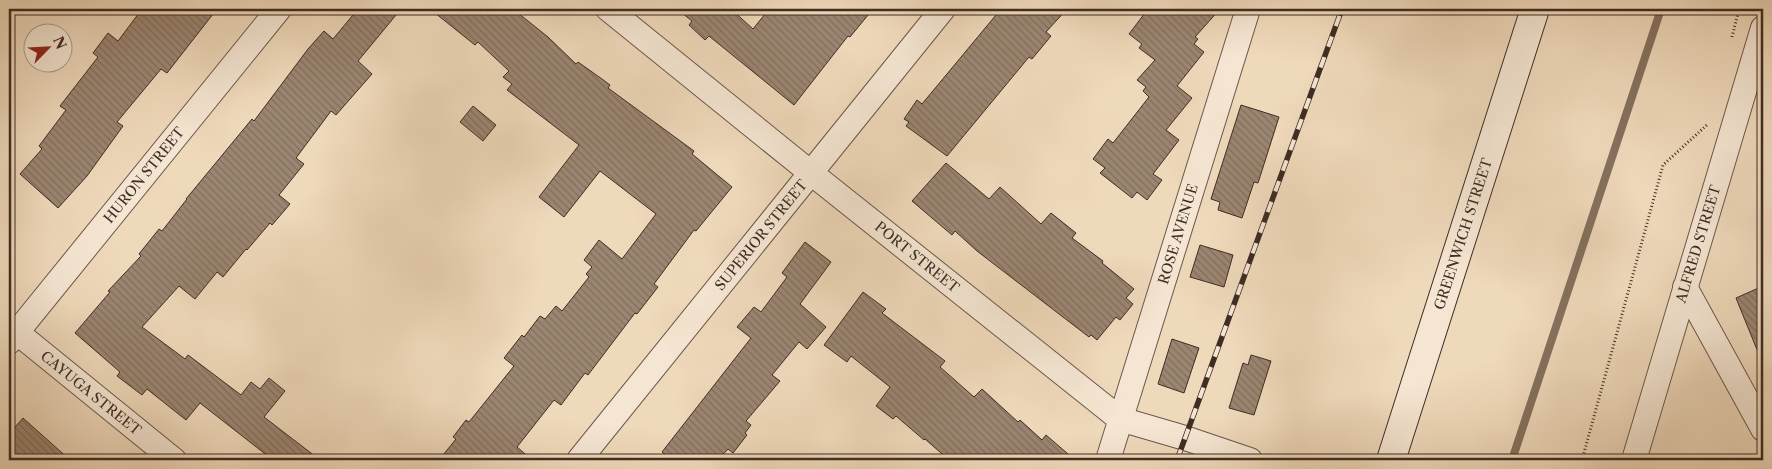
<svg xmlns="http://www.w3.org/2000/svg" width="1772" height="469" viewBox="0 0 1772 469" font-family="'Libre Caslon Text',serif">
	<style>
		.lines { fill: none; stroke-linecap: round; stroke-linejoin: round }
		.stream { stroke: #85715f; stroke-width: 8 }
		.building { fill: url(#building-back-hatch); stroke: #3f2d23 }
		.street-casing { stroke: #6b5849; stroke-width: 26 }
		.secondary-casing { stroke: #3f2d23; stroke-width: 30 }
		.path { stroke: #3f2d23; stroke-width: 3; stroke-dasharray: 1 2.5; stroke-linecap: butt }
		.street { stroke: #f5e6d3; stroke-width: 24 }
		.secondary { stroke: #f5e6d3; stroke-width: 28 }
		.rail-casing { stroke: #3f2d23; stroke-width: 5.5 }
		.rail { stroke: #f5e6d3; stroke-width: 4; stroke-dasharray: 11; stroke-linecap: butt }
		.labels { text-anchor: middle; stroke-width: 5; stroke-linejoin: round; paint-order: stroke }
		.street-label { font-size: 14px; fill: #3f2d23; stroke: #f5e6d3 }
	</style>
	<defs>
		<pattern id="building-back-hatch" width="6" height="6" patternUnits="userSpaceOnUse" patternTransform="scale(1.25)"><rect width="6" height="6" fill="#9b8672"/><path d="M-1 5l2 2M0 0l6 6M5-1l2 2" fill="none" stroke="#806e5d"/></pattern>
	</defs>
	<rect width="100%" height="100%" fill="#efd9bb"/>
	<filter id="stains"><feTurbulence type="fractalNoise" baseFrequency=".004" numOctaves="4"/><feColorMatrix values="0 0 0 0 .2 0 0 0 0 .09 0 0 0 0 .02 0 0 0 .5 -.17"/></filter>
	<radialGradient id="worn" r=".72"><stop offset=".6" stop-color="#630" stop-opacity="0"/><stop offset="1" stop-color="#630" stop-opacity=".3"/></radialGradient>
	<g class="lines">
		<path class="stream" d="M 1512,460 L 1661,9"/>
	</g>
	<path class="building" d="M 142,9 L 217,9 L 167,73 L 161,69 L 117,122 L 123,126 L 87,176 L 58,208 L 20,174 L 42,149 L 39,146 L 66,110 L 60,106 L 98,57 L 93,53 L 108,33 L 118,41 Z
		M 358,9 L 401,9 L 358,61 L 372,74 L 336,115 L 331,111 L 296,158 L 304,164 L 279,195 L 290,204 L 272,225 L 270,223 L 247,250 L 246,249 L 223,277 L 217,272 L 195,299 L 179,286 L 142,327 L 185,359 L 188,355 L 241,395 L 251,382 L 260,389 L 269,378 L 285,391 L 264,417 L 320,460 L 273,460 L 200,403 L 186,420 L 147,389 L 142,395 L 117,376 L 120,372 L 75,333 L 110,292 L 108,291 L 141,256 L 139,254 L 159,229 L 162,231 L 187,199 L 186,199 L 252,119 L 254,121 L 308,49 L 324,31 L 333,39 Z
		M 430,9 L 513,9 L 548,37 L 576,64 L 578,62 L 602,79 L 610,85 L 608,88 L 694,151 L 692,154 L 732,187 L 696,231 L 694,230 L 654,284 L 658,287 L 637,314 L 635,313 L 588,375 L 585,373 L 561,405 L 554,400 L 517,447 L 532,460 L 439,460 L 456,439 L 453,437 L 466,420 L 469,422 L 514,366 L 504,358 L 522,335 L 524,337 L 540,316 L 545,319 L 556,306 L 562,311 L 589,277 L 586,274 L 592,267 L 584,260 L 599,240 L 622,259 L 656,214 L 600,171 L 564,217 L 539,197 L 579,145 L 507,90 L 512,84 L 503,77 L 509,71 L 478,42 L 475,45 Z
		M 677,9 L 731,9 L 753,29 L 769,9 L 873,9 L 850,37 L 848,36 L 794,105 L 709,36 L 705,40 L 689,25 L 692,21 Z
		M 1001,9 L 1067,9 L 1046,32 L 1051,36 L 1032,59 L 1029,57 L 947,156 L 906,126 L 909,122 L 904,119 L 917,100 L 922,104 Z
		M 1148,9 L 1220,9 L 1195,37 L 1198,39 L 1194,44 L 1204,52 L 1177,86 L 1192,98 L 1166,130 L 1179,140 L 1153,174 L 1162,180 L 1147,200 L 1137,192 L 1132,198 L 1100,173 L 1105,168 L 1093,159 L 1108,139 L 1113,143 L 1149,97 L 1143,91 L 1146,87 L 1137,80 L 1155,60 L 1139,48 L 1142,44 L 1129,34 Z
		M 1241,105 L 1279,117 L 1258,183 L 1254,182 L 1242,218 L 1218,210 L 1220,202 L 1211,199 Z
		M 473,106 L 496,125 L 483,141 L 460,122 Z
		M 946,163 L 989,199 L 1000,187 L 1041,224 L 1051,213 L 1076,233 L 1072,238 L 1103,261 L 1102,263 L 1134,289 L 1126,298 L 1133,304 L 1120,320 L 1116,317 L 1097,340 L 1091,335 L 1089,337 L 977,251 L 955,231 L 952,235 L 912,201 Z
		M 805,242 L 831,262 L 800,304 L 826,327 L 807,349 L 799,342 L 772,375 L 780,381 L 746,421 L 751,425 L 745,433 L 747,435 L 733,453 L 728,449 L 718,460 L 672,460 L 662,452 L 751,338 L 737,327 L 754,307 L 761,312 L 787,277 L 782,273 Z
		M 1200,245 L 1233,255 L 1224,287 L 1190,277 Z
		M 1763,286 L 1763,362 L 1762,362 L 1736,298 Z
		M 863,292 L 886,309 L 882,313 L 945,361 L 940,367 L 974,397 L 982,389 L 1018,422 L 1020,420 L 1042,440 L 1046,435 L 1075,460 L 949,460 L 925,439 L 924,440 L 896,416 L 893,419 L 876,406 L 890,387 L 851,356 L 847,362 L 824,345 Z
		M 1172,339 L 1199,348 L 1184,393 L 1158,384 Z
		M 1251,355 L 1271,361 L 1254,415 L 1229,408 L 1243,363 L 1248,365 Z
		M 23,418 L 70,460 L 9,460 L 9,434 Z"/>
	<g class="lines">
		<g class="street-casing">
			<path id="street" d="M 608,9 L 811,173 L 1120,419 L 1185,438 L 1250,460
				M 1685,287 L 1763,429
				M 9,326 L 174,460
				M 9,342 L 279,9
				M 579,460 L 943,9
				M 1108,460 L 1248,9
				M 1634,460 L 1763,28"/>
		</g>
		<g class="secondary-casing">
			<path id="secondary" d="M 1391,460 L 1535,9"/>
		</g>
		<path class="path" d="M 1732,37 L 1739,9
			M 1582,460 L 1663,165 L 1708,124"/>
		<use href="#street" class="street"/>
		<use href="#secondary" class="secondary"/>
		<g class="rail-casing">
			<path id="rail" d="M 1177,460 L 1342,9"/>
		</g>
		<use href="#rail" class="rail"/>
	</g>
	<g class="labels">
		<g class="street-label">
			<text transform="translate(144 175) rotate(-51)" y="5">HURON STREET</text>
			<text transform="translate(1178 234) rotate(-73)" y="5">ROSE AVENUE</text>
			<text transform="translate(1463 234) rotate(-72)" y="5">GREENWICH STREET</text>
			<text transform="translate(761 235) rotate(-51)" y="5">SUPERIOR STREET</text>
			<text transform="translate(1698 244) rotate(-73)" y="5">ALFRED STREET</text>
			<text transform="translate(917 257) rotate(39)" y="5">PORT STREET</text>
			<text transform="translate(91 393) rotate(39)" y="5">CAYUGA STREET</text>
		</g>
	</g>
	<rect width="1772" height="469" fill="none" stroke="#efd9bb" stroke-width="30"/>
	<rect x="10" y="10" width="1752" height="449" fill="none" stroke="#3f2d23" stroke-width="2.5"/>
	<rect x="15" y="15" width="1742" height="439" fill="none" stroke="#3f2d23"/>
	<g transform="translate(48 48) rotate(66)"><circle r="24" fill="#f5e6d3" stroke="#ac9c8d"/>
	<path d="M0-4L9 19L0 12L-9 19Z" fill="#8f2418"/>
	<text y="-8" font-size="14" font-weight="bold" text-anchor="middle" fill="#3f2d23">N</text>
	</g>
	<rect width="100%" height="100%" filter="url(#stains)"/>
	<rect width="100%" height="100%" fill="url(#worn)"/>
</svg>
